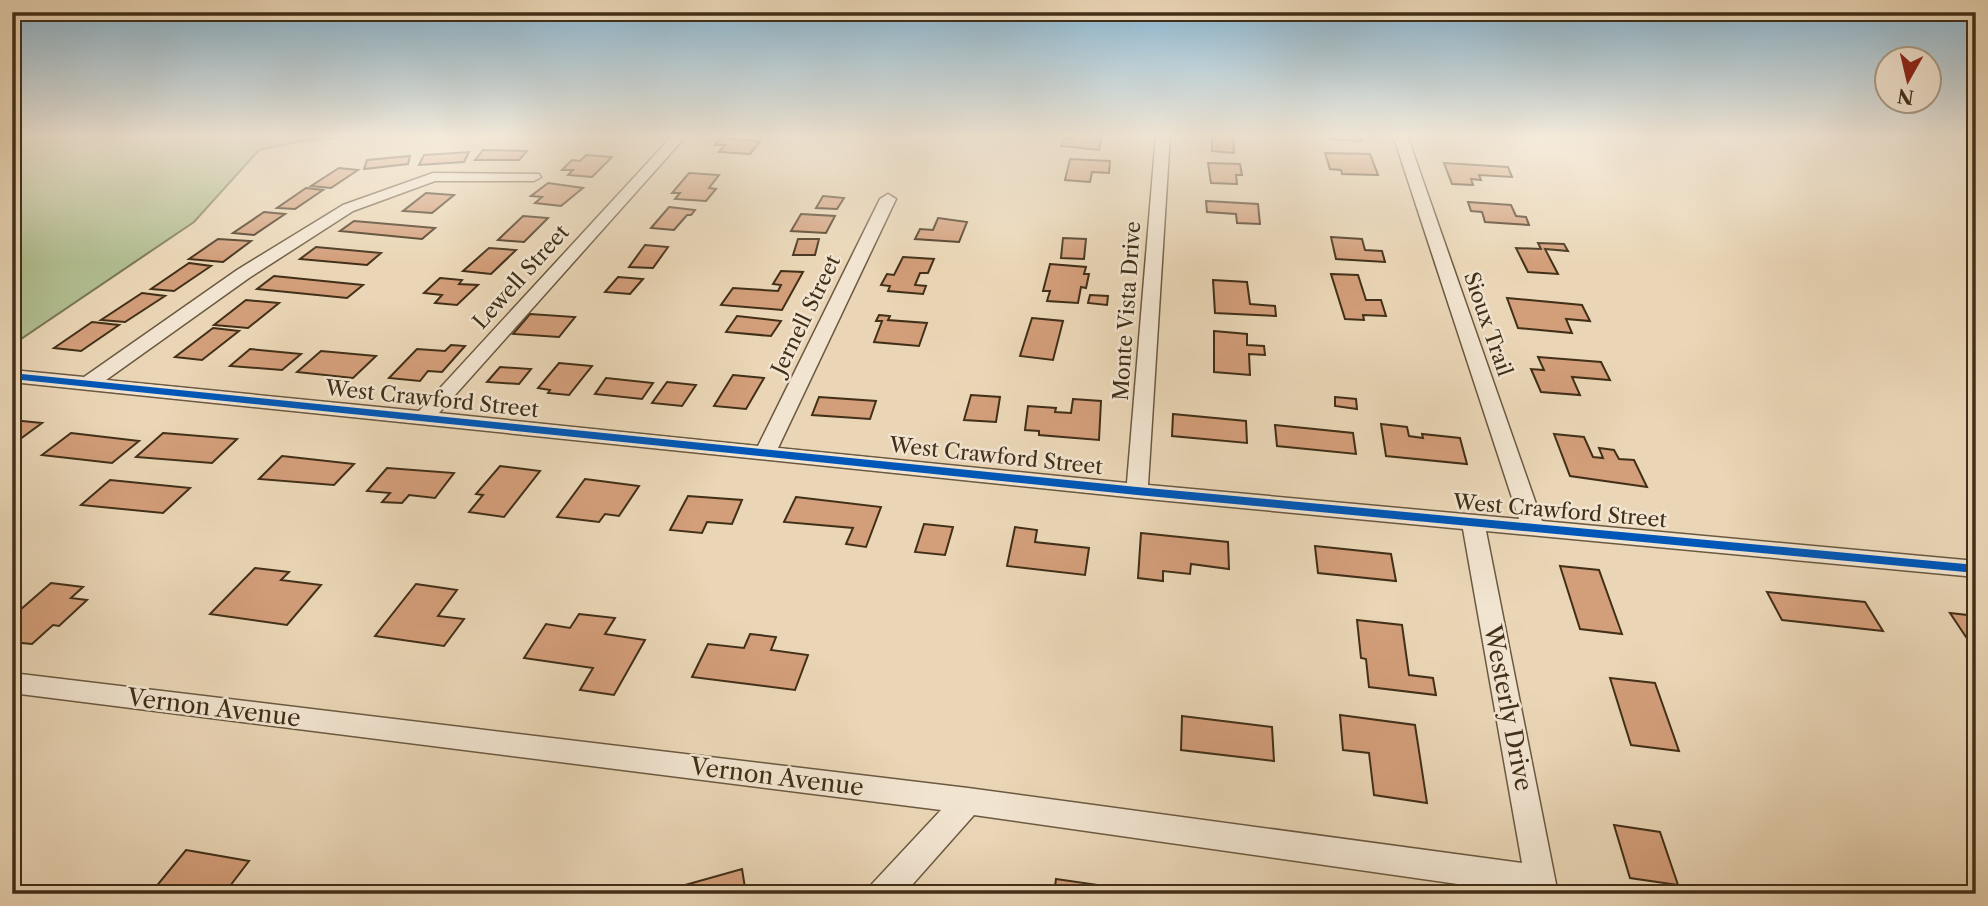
<svg xmlns="http://www.w3.org/2000/svg" width="1988" height="906" viewBox="0 0 1988 906" font-family="'Libre Caslon Text',serif">
	<style>
		.green { fill: #b2bf91; stroke: #7a7754; stroke-width: 2 }
		.building { fill: #d39e7a; stroke: #412f18; stroke-width: 2 }
		.lines { fill: none; stroke-linecap: round; stroke-linejoin: round }
		.minor-casing { stroke: #6b5940; stroke-width: 3 }
		.minor { fill: #f1e4d0; fill-rule: evenodd }
		.cycleway-casing { stroke: #f1e4d0; stroke-width: 5 }
		.cycleway { fill: #0057b8; fill-rule: evenodd }
		.labels { text-anchor: middle; stroke-width: 5; stroke-linejoin: round; paint-order: stroke }
		.street-label { font-size: 21px; fill: #412f18; stroke: #f1e4d0 }
		.near-street-label { font-size: 24px; fill: #412f18; stroke: #f1e4d0 }
	</style>
	<rect width="100%" height="100%" fill="#ead6b6"/>
	<filter id="stains"><feTurbulence type="fractalNoise" baseFrequency=".00286" numOctaves="4"/><feColorMatrix values="0 0 0 0 .2 0 0 0 0 .09 0 0 0 0 .02 0 0 0 .5 -.17"/></filter>
	<radialGradient id="worn" r=".72"><stop offset=".6" stop-color="#630" stop-opacity="0"/><stop offset="1" stop-color="#630" stop-opacity=".3"/></radialGradient>
	<path class="green" d="M 12,135 L 395,135 L 307,140 L 259,150 L 194,222 L 12,345 Z"/>
	<path class="building" d="M 1078,135 L 1102,135 L 1099,150 L 1061,146 L 1064,138 L 1076,139 Z
		M 1212,135 L 1233,135 L 1234,153 L 1212,151 Z
		M 1329,135 L 1356,135 L 1360,136 L 1362,141 L 1330,139 Z
		M 720,138 L 760,141 L 750,154 L 719,152 L 725,145 L 715,145 Z
		M 483,150 L 527,151 L 519,160 L 475,160 Z
		M 469,152 L 464,162 L 419,165 L 424,155 Z
		M 1325,153 L 1370,154 L 1378,175 L 1342,174 L 1341,170 L 1330,169 Z
		M 586,155 L 612,157 L 592,177 L 568,175 L 573,170 L 562,170 L 572,160 L 580,161 Z
		M 410,156 L 408,164 L 364,169 L 367,160 Z
		M 1070,159 L 1110,161 L 1109,173 L 1092,172 L 1090,182 L 1065,180 Z
		M 1208,163 L 1240,164 L 1242,175 L 1236,175 L 1237,184 L 1211,183 Z
		M 1444,163 L 1508,167 L 1512,177 L 1479,175 L 1481,180 L 1471,179 L 1473,185 L 1452,184 Z
		M 339,168 L 358,170 L 331,188 L 311,186 Z
		M 689,173 L 719,175 L 709,188 L 716,189 L 706,201 L 675,199 L 680,193 L 672,193 Z
		M 548,183 L 583,188 L 561,206 L 535,203 L 542,197 L 531,196 Z
		M 306,188 L 323,190 L 295,209 L 277,208 Z
		M 426,193 L 454,195 L 432,213 L 403,211 Z
		M 823,196 L 844,198 L 837,209 L 816,208 Z
		M 1206,201 L 1258,204 L 1260,224 L 1237,223 L 1236,214 L 1207,212 Z
		M 1468,202 L 1511,205 L 1516,216 L 1526,217 L 1529,225 L 1485,222 L 1482,212 L 1471,211 Z
		M 669,207 L 695,210 L 691,215 L 687,215 L 674,230 L 651,228 Z
		M 264,212 L 285,214 L 254,235 L 233,233 Z
		M 801,214 L 835,216 L 826,233 L 791,231 Z
		M 523,216 L 548,218 L 524,242 L 498,240 Z
		M 938,218 L 967,222 L 959,242 L 915,239 L 920,229 L 933,230 Z
		M 354,221 L 435,228 L 422,239 L 340,231 Z
		M 1331,237 L 1362,239 L 1365,250 L 1382,251 L 1385,262 L 1336,259 Z
		M 1063,238 L 1086,239 L 1084,259 L 1061,258 Z
		M 218,239 L 251,241 L 223,262 L 189,259 Z
		M 798,239 L 819,239 L 815,255 L 793,255 Z
		M 1538,243 L 1564,244 L 1568,251 L 1545,249 L 1558,274 L 1528,272 L 1516,248 L 1541,249 Z
		M 645,245 L 668,247 L 653,268 L 629,267 Z
		M 316,247 L 381,253 L 367,265 L 300,259 Z
		M 489,248 L 516,250 L 491,274 L 463,271 Z
		M 903,257 L 934,259 L 928,273 L 920,273 L 915,285 L 926,286 L 923,294 L 888,291 L 890,286 L 881,285 L 887,274 L 894,275 Z
		M 189,263 L 211,266 L 174,291 L 151,289 Z
		M 1050,264 L 1086,267 L 1084,274 L 1089,274 L 1086,288 L 1081,287 L 1078,303 L 1047,301 L 1050,291 L 1043,291 Z
		M 781,271 L 803,272 L 782,310 L 721,305 L 733,288 L 778,291 L 781,285 L 773,284 Z
		M 1331,274 L 1358,275 L 1366,300 L 1381,300 L 1386,316 L 1363,315 L 1364,320 L 1345,319 Z
		M 274,276 L 363,285 L 347,298 L 257,289 Z
		M 618,277 L 643,279 L 630,294 L 605,292 Z
		M 440,278 L 462,280 L 459,284 L 478,285 L 457,305 L 435,303 L 442,295 L 424,293 Z
		M 1213,280 L 1247,282 L 1250,304 L 1275,306 L 1276,316 L 1215,313 Z
		M 142,293 L 165,296 L 125,322 L 101,320 Z
		M 1090,295 L 1108,296 L 1107,305 L 1088,303 Z
		M 1507,298 L 1582,305 L 1590,321 L 1566,319 L 1572,333 L 1518,328 Z
		M 246,300 L 279,303 L 248,328 L 214,325 Z
		M 530,314 L 575,317 L 559,337 L 513,334 Z
		M 879,315 L 890,316 L 888,320 L 927,323 L 919,346 L 874,342 L 882,321 L 876,321 Z
		M 737,316 L 781,321 L 771,336 L 726,332 Z
		M 1032,318 L 1063,321 L 1053,360 L 1020,356 Z
		M 92,322 L 119,325 L 81,351 L 54,348 Z
		M 213,328 L 239,331 L 202,360 L 175,357 Z
		M 1214,331 L 1247,334 L 1247,345 L 1264,346 L 1265,355 L 1249,354 L 1250,375 L 1214,372 Z
		M 451,345 L 465,346 L 442,372 L 428,371 L 420,381 L 389,378 L 417,349 L 445,351 Z
		M 250,349 L 301,354 L 282,370 L 230,366 Z
		M 321,351 L 376,356 L 353,378 L 297,372 Z
		M 1538,357 L 1601,362 L 1610,380 L 1572,377 L 1580,395 L 1541,392 L 1531,369 L 1544,370 Z
		M 559,363 L 592,366 L 569,395 L 548,393 L 550,390 L 538,388 Z
		M 500,367 L 531,369 L 519,384 L 487,382 Z
		M 733,375 L 764,378 L 746,409 L 714,406 Z
		M 606,378 L 653,383 L 642,399 L 595,394 Z
		M 667,382 L 696,385 L 682,406 L 652,403 Z
		M 971,395 L 1000,397 L 996,422 L 964,420 Z
		M 819,397 L 876,401 L 870,419 L 812,415 Z
		M 1335,397 L 1356,399 L 1357,409 L 1335,406 Z
		M 1073,399 L 1101,401 L 1099,440 L 1039,435 L 1039,431 L 1025,430 L 1028,406 L 1056,408 L 1055,412 L 1071,413 Z
		M 1173,414 L 1246,421 L 1247,443 L 1172,436 Z
		M 12,420 L 42,423 L 12,445 Z
		M 1381,424 L 1407,427 L 1409,436 L 1423,438 L 1422,434 L 1460,438 L 1467,464 L 1386,456 Z
		M 1275,425 L 1353,433 L 1356,454 L 1277,446 Z
		M 71,433 L 139,441 L 112,463 L 42,455 Z
		M 163,433 L 237,439 L 212,463 L 136,457 Z
		M 1554,434 L 1584,437 L 1593,457 L 1603,458 L 1599,448 L 1614,450 L 1619,459 L 1634,460 L 1647,487 L 1570,476 Z
		M 282,456 L 354,464 L 334,485 L 259,479 Z
		M 500,466 L 540,471 L 504,517 L 469,512 L 483,495 L 476,494 Z
		M 387,468 L 454,473 L 435,498 L 409,495 L 402,503 L 382,502 L 390,493 L 367,491 Z
		M 585,479 L 639,486 L 619,516 L 605,514 L 599,522 L 557,517 Z
		M 110,480 L 190,488 L 163,513 L 81,505 Z
		M 688,496 L 742,500 L 732,524 L 707,522 L 702,533 L 670,530 Z
		M 796,497 L 881,507 L 866,547 L 846,544 L 853,528 L 784,522 Z
		M 924,524 L 953,527 L 945,555 L 915,552 Z
		M 1015,527 L 1037,530 L 1035,542 L 1089,548 L 1085,575 L 1007,566 Z
		M 1141,533 L 1228,542 L 1229,569 L 1191,564 L 1190,574 L 1163,571 L 1163,581 L 1138,578 Z
		M 1315,546 L 1391,554 L 1396,581 L 1318,573 Z
		M 1560,566 L 1599,570 L 1622,634 L 1580,629 Z
		M 255,568 L 289,572 L 281,580 L 321,585 L 287,625 L 210,614 Z
		M 51,583 L 83,587 L 71,598 L 87,600 L 59,626 L 53,625 L 32,644 L 12,642 L 12,617 Z
		M 416,584 L 457,590 L 438,616 L 464,619 L 444,646 L 375,636 Z
		M 1767,592 L 1865,602 L 1883,631 L 1782,620 Z
		M 1950,613 L 1976,616 L 1976,652 Z
		M 579,614 L 615,618 L 605,634 L 645,640 L 614,695 L 580,690 L 593,668 L 524,658 L 546,624 L 570,628 Z
		M 1357,620 L 1402,625 L 1409,675 L 1433,678 L 1436,695 L 1369,687 L 1366,659 L 1361,658 Z
		M 750,634 L 776,637 L 771,650 L 808,655 L 795,690 L 692,677 L 708,644 L 744,648 Z
		M 1610,678 L 1655,683 L 1679,751 L 1631,745 Z
		M 1340,715 L 1415,725 L 1427,803 L 1374,795 L 1369,753 L 1343,750 Z
		M 1182,716 L 1272,727 L 1274,761 L 1181,750 Z
		M 1614,825 L 1660,832 L 1678,885 L 1630,878 Z
		M 186,850 L 249,861 L 230,886 L 257,891 L 255,894 L 150,894 Z
		M 742,869 L 746,894 L 653,894 Z
		M 1056,879 L 1140,891 L 1140,894 L 1054,894 Z"/>
	<g class="lines">
		<g class="minor-casing">
			<path id="minor" d="M 673,135 L 687,135 L 439,413 L 758,446 L 880,199 L 888,194 L 896,199 L 778,448 L 1127,483 L 1156,135 L 1170,135 L 1148,485 L 1519,519 L 1393,135 L 1407,135 L 1542,521 L 1976,561 L 1976,577 L 1486,531 L 1558,894 L 1528,894 L 974,815 L 904,894 L 867,894 L 872,884 L 941,810 L 12,693 L 12,673 L 968,788 L 1522,863 L 1463,529 L 1137,498 L 12,382 L 12,370 L 84,377 L 237,270 L 343,205 L 433,173 L 539,174 L 541,177 L 534,181 L 435,181 L 353,211 L 249,278 L 106,380 L 419,411 Z"/>
		</g>
		<use href="#minor" class="minor"/>
		<g class="cycleway-casing">
			<path id="cycleway" d="M 12,373 L 1137,487 L 1976,565 L 1976,573 L 1137,495 L 12,379 Z"/>
		</g>
		<use href="#cycleway" class="cycleway"/>
	</g>
	<linearGradient id="sky" x2="0" y2="1"><stop stop-color="#88b6d2"/><stop offset="0.52" stop-color="#f6edde"/><stop offset="1" stop-color="#f6edde" stop-opacity="0"/></linearGradient>
	<rect width="1988" height="262" fill="url(#sky)"/>
	<g class="labels">
		<g class="street-label">
			<text transform="translate(521 277) rotate(-48)" y="7">Lewell Street</text>
			<text transform="translate(1127 311) rotate(-86)" y="7">Monte Vista Drive</text>
			<text transform="translate(806 315) rotate(-64)" y="7">Jernell Street</text>
			<text transform="translate(1488 324) rotate(71)" y="7">Sioux Trail</text>
			<text transform="translate(432 399) rotate(6)" y="7">West Crawford Street</text>
			<text transform="translate(996 456) rotate(6)" y="7">West Crawford Street</text>
			<text transform="translate(1560 511) rotate(5)" y="7">West Crawford Street</text>
		</g>
		<g class="near-street-label">
			<text transform="translate(214 708) rotate(7)" y="8">Vernon Avenue</text>
			<text transform="translate(1508 708) rotate(79)" y="8">Westerly Drive</text>
			<text transform="translate(777 777) rotate(7)" y="8">Vernon Avenue</text>
		</g>
	</g>
	<rect width="1988" height="906" fill="none" stroke="#ead6b6" stroke-width="42"/>
	<rect x="14" y="14" width="1960" height="878" fill="none" stroke="#412f18" stroke-width="3.5"/>
	<rect x="21" y="21" width="1946" height="864" fill="none" stroke="#412f18" stroke-width="2"/>
	<g transform="translate(1908 80) rotate(188)"><circle r="33" fill="#f1e4d0" stroke="#ab9c86" stroke-width="2"/>
	<path d="M0-5L12 26L0 18L-12 26Z" fill="#8f2418"/>
	<text y="-10" font-size="19" font-weight="bold" text-anchor="middle" fill="#412f18">N</text>
	</g>
	<rect width="100%" height="100%" filter="url(#stains)"/>
	<rect width="100%" height="100%" fill="url(#worn)"/>
</svg>
